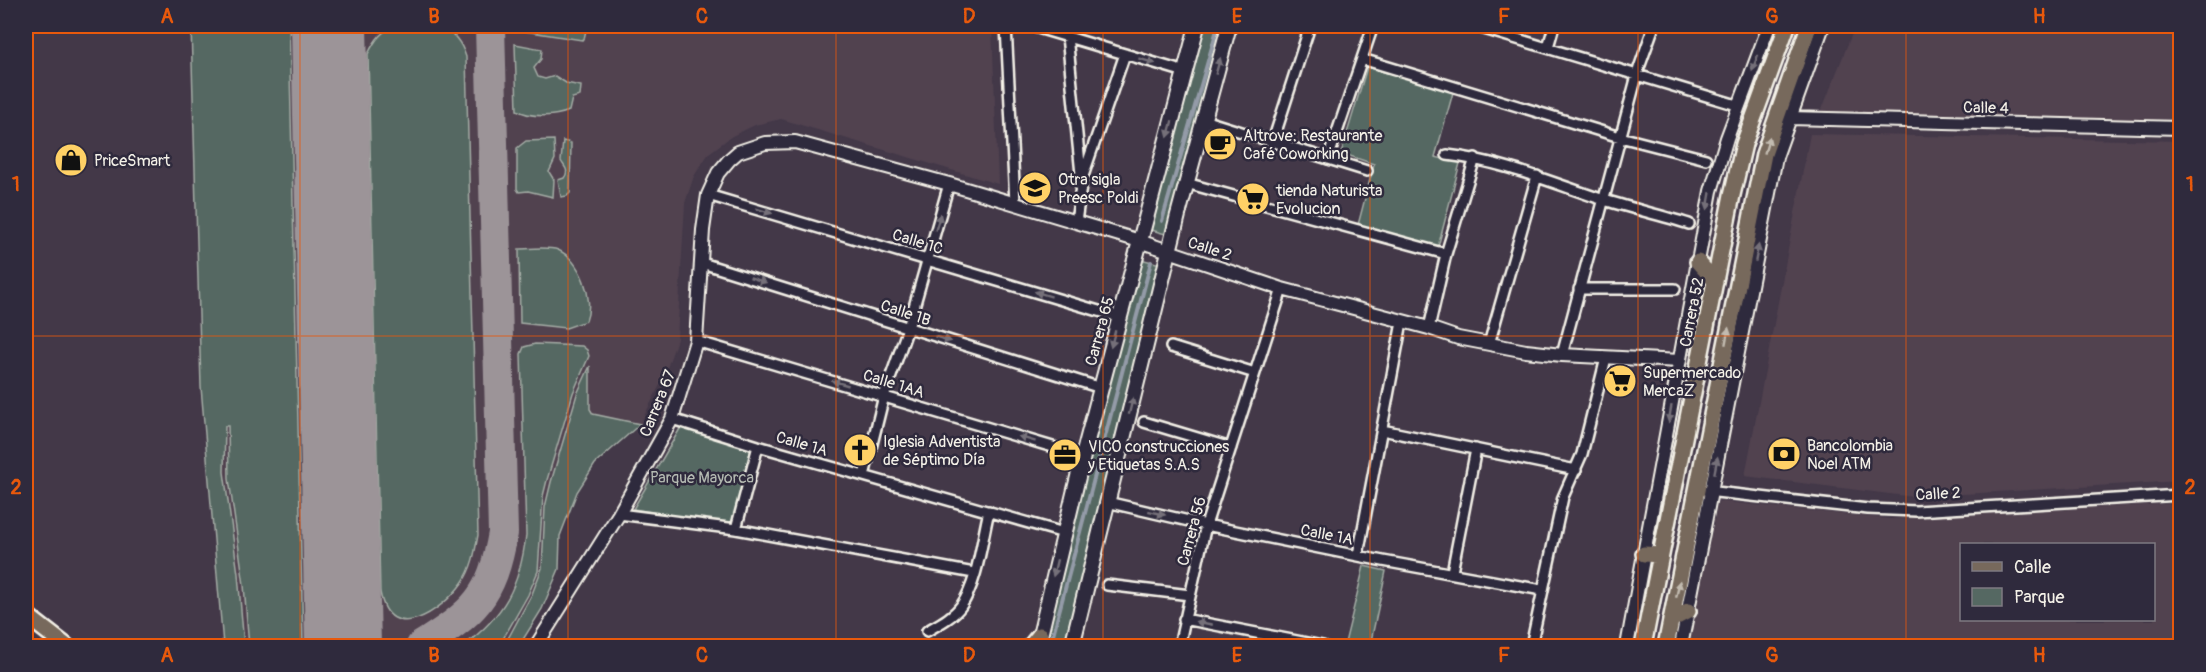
<svg xmlns="http://www.w3.org/2000/svg" width="2206" height="672" viewBox="0 0 2206 672" font-family="Pangolin,sans-serif">
	<style>
		.built { fill: #514250; fill-rule: evenodd }
		.green { fill: #556862; stroke: #a4aca5; stroke-width: 1.5 }
		.lines { fill: none; stroke-linecap: round; stroke-linejoin: round }
		.stream { stroke: #949ba8; stroke-width: 4 }
		.taxiway { stroke: #9c9498; stroke-width: 30 }
		.runway { stroke: #9c9498; stroke-width: 76 }
		.minor-casing { stroke: #f4f1e8; stroke-width: 14 }
		.tertiary-casing { stroke: #f4f1e8; stroke-width: 16 }
		.secondary-casing { stroke: #f4f1e8; stroke-width: 18 }
		.primary-casing { stroke: #f4f1e8; stroke-width: 20 }
		.minor { stroke: #2f2a3d; stroke-width: 9 }
		.tertiary { stroke: #2f2a3d; stroke-width: 12 }
		.secondary { stroke: #2f2a3d; stroke-width: 14 }
		.primary { stroke: #77695c; stroke-width: 15 }
		.oneway { fill: #747079 }
		.oneway2 { fill: #c2bbb0 }
		.grid { fill: none; stroke: #e8590c; stroke-width: 1.5; stroke-opacity: 0.55 }
		.labels { text-anchor: middle; stroke-width: 5; stroke-linejoin: round; paint-order: stroke }
		.street-label { font-size: 16px; fill: #f4f1e8; stroke: #2f2a3d }
		.poi-label { font-size: 16px; fill: #f4f1e8; stroke: #2f2a3d; text-anchor: start }
		.park-label { font-size: 16px; fill: #b4bab2; stroke: #2f2a3d }
		.neatline { fill: none; stroke: #e8590c; stroke-width: 2 }
		.grid-label { font-size: 20px; text-anchor: middle; font-weight: bold; fill: #e8590c }
	</style>
	<rect width="100%" height="100%" fill="#433848"/>
	<filter id="ink" filterUnits="userSpaceOnUse"><feTurbulence type="fractalNoise" baseFrequency=".0167" numOctaves="2"/><feDisplacementMap in="SourceGraphic" scale="12" xChannelSelector="R" yChannelSelector="G"/><feConvolveMatrix kernelMatrix="1 2 1 2 8 2 1 2 1" color-interpolation-filters="sRGB"/></filter>
	<g filter="url(#ink)">
		<path class="built" d="M 191,26 L 992,26 L 998,184 L 781,119 L 755,125 L 732,136 L 709,153 L 694,176 L 685,203 L 677,339 L 664,377 L 640,424 L 595,464 L 577,492 L 560,536 L 559,569 L 542,609 L 519,646 L 223,646 L 201,387 Z
			M 1855,26 L 2180,26 L 2180,121 L 1819,117 Z
			M 1810,134 L 2180,141 L 2180,481 L 1914,497 L 1745,476 Z
			M 1718,501 L 1890,519 L 2180,503 L 2180,646 L 1724,646 L 1690,641 ZM 2154,544 L 2154,620 L 1962,620 L 1962,544 Z"/>
		<path class="green" d="M 191,26 L 289,26 L 303,646 L 249,646 L 244,585 L 229,479 L 228,426 L 225,426 L 224,472 L 238,574 L 244,646 L 223,646 L 223,645 L 201,387 Z
			M 398,26 C 430,25 455,21 466,57 L 478,535 C 475,552 472,569 462,583 C 442,611 390,647 380,592 L 368,54 C 375,40 382,29 398,26 Z
			M 514,26 L 587,26 L 584,39 L 582,40 L 518,30 Z
			M 1202,26 L 1225,26 L 1169,235 L 1148,229 Z
			M 515,44 L 542,49 L 541,59 L 534,68 L 538,77 L 545,79 L 555,76 L 566,83 L 581,86 L 580,96 L 572,98 L 569,111 C 555,117 530,118 517,110 Z
			M 1368,64 L 1454,89 L 1435,157 L 1460,163 L 1438,247 L 1358,225 L 1374,164 L 1341,153 Z
			M 554,140 L 555,159 L 549,172 L 554,180 L 553,197 L 528,191 L 519,192 L 517,189 L 517,148 L 526,141 Z
			M 563,141 L 571,143 L 570,193 L 567,196 L 561,197 L 558,180 L 564,178 C 570,170 564,167 561,161 Z
			M 519,249 C 530,249 547,246 558,250 C 580,259 595,299 586,321 L 566,328 L 520,323 Z
			M 1140,259 L 1161,264 L 1064,646 L 1042,646 Z
			M 535,344 L 582,346 L 587,350 L 589,356 L 573,393 L 547,480 L 543,496 L 538,571 L 528,595 L 499,646 L 463,646 C 504,616 520,586 526,535 L 521,354 L 524,347 Z
			M 590,366 L 590,409 L 593,414 L 640,424 L 595,464 L 577,492 L 560,536 L 559,569 L 542,609 L 519,646 L 504,646 L 532,594 L 542,568 L 545,507 L 551,482 L 577,394 Z
			M 681,427 L 754,447 L 731,525 L 633,509 Z
			M 1364,566 L 1386,571 L 1370,646 L 1345,643 Z"/>
		<g class="lines">
			<path class="stream" d="M 1162,221 L 1218,26
				M 1050,646 L 1151,262"/>
			<path class="taxiway" d="M 329,29 L 330,26
				M 421,646 C 474,612 492,598 503,533 L 490,26"/>
			<path class="runway" d="M 329,26 L 343,646"/>
			<g class="minor-casing">
				<path id="minor" d="M 1006,26 L 1015,203
					M 1031,26 L 1185,72
					M 1474,26 L 1740,106
					M 1067,36 L 1081,174
					M 1548,47 L 1554,26
					M 1362,59 L 1620,137 L 1706,159
					M 1203,120 L 1367,171
					M 1273,141 L 1310,26
					M 1447,155 C 1501,161 1550,182 1601,199 C 1630,208 1660,215 1689,224
					M 1328,159 L 1373,26
					M 1186,183 L 1446,254
					M 708,195 L 1119,317
					M 1076,222 L 1082,179 L 1125,54
					M 702,263 L 1101,388
					M 1579,289 L 1675,289
					M 1429,328 L 1446,254 L 1475,158
					M 696,341 L 1083,456
					M 1489,344 L 1537,176
					M 1171,347 L 1255,373
					M 1562,355 L 1639,68 L 1654,26
					M 672,419 L 758,446 L 1064,533
					M 1144,422 L 1231,448
					M 1382,430 L 1576,470
					M 864,476 L 884,396 L 908,328 L 949,184
					M 1707,491 L 1868,509 L 1916,511 L 2180,495
					M 1107,502 L 1206,525 L 1383,561 L 1542,590
					M 619,514 L 736,529 L 974,573
					M 736,529 L 758,446
					M 1358,555 L 1402,322
					M 1452,572 L 1476,449
					M 1107,585 L 1190,595
					M 1184,619 L 1323,646
					M 927,631 C 939,624 953,617 961,606 C 978,582 982,539 989,511
					M 1179,646 L 1206,525 L 1282,289
					M 1531,646 L 1563,497 L 1582,454 L 1606,358"/>
			</g>
			<g class="tertiary-casing">
				<path id="tertiary" d="M 1790,118 L 2180,128
					M 536,646 L 619,514 L 672,419 L 696,341 L 703,230 L 708,195 L 718,173 L 729,160 L 738,152 L 765,143 L 795,142 L 949,184 L 1133,239 L 1282,289 L 1429,328 L 1458,338 L 1526,351 L 1562,355 L 1680,361
					M 1627,646 L 1711,191 L 1727,138 L 1769,26
					M 1681,646 L 1776,157 L 1823,26"/>
			</g>
			<g class="secondary-casing">
				<path id="secondary" d="M 1038,644 L 1083,456 L 1197,26
					M 1072,646 L 1178,215 L 1229,26"/>
			</g>
			<g class="primary-casing">
				<path id="primary" d="M 1698,262 L 1715,281
					M 1644,554 L 1660,555
					M 26,615 L 66,646
					M 1671,620 L 1688,611
					M 1031,646 L 1040,635
					M 1643,646 L 1732,195 L 1744,144 L 1787,26
					M 1666,646 L 1764,154 L 1809,26"/>
			</g>
			<use href="#minor" class="minor"/>
			<use href="#tertiary" class="tertiary"/>
			<use href="#secondary" class="secondary"/>
			<use href="#primary" class="primary"/>
		</g>
		<defs><path id="oneway-solid" d="M-6-.8H1V-3.2L6.5 0L1 3.2V.8H-6Z" transform="scale(1.5)"/></defs>
		<g class="oneway">
			<use href="#oneway-solid" transform="translate(1147 61) rotate(17)"/>
			<use href="#oneway-solid" transform="translate(1755 63) rotate(110)"/>
			<use href="#oneway-solid" transform="translate(1218 66) rotate(-74)"/>
			<use href="#oneway-solid" transform="translate(1170 129) rotate(105)"/>
			<use href="#oneway-solid" transform="translate(1709 201) rotate(100)"/>
			<use href="#oneway-solid" transform="translate(764 211) rotate(17)"/>
			<use href="#oneway-solid" transform="translate(938 222) rotate(-73)"/>
			<use href="#oneway-solid" transform="translate(1757 253) rotate(-79)"/>
			<use href="#oneway-solid" transform="translate(758 280) rotate(18)"/>
			<use href="#oneway-solid" transform="translate(1043 294) rotate(-163)"/>
			<use href="#oneway-solid" transform="translate(943 339) rotate(17)"/>
			<use href="#oneway-solid" transform="translate(1113 339) rotate(105)"/>
			<use href="#oneway-solid" transform="translate(840 383) rotate(-164)"/>
			<use href="#oneway-solid" transform="translate(1131 406) rotate(-76)"/>
			<use href="#oneway-solid" transform="translate(1670 414) rotate(100)"/>
			<use href="#oneway-solid" transform="translate(1027 439) rotate(-163)"/>
			<use href="#oneway-solid" transform="translate(1716 465) rotate(-79)"/>
			<use href="#oneway-solid" transform="translate(1157 513) rotate(14)"/>
			<use href="#oneway-solid" transform="translate(1055 568) rotate(103)"/>
			<use href="#oneway-solid" transform="translate(1204 623) rotate(-169)"/>
		</g>
		<g class="oneway2">
			<use href="#oneway-solid" transform="translate(1767 145) rotate(-73)"/>
			<use href="#oneway-solid" transform="translate(1727 336) rotate(-79)"/>
			<use href="#oneway-solid" transform="translate(1678 589) rotate(-78)"/>
		</g>
	</g>
	<path class="grid" d="M 300,26 L 300,646M 568,26 L 568,646M 836,26 L 836,646M 1103,26 L 1103,646M 1370,26 L 1370,646M 1638,26 L 1638,646M 1906,26 L 1906,646M 26,336 L 2180,336"/>
	<defs>
		<g id="cafe-disc" transform="scale(1.725)"><circle r="9.5" fill="#ffd166" stroke="#2f2a3d"/><path d="M-5.5-4.5H6V0H3Q3 3.5 0 3.5H-2.5Q-5.5 3.5-5.5 0ZM3-3.2v2h1.7v-2ZM-6 4.5H4V6H-6Z" fill="#111"/></g>
		<g id="shop-disc" transform="scale(1.725)"><circle r="9.5" fill="#ffd166" stroke="#2f2a3d"/><path d="M-5-2.5h2.3a2.7 3.5 0 0 1 5.4 0H5L5.5 6h-11ZM-1.5-2.5h3a1.5 2.3 0 0 0-3 0Z" fill="#111"/></g>
		<g id="school-disc" transform="scale(1.725)"><circle r="9.5" fill="#ffd166" stroke="#2f2a3d"/><path d="M0-5L7-2L0 1L-7-2ZM-4 1L0 2.5L4 1V4Q0 6-4 4Z" fill="#111"/></g>
		<g id="supermarket-disc" transform="scale(1.725)"><circle r="9.5" fill="#ffd166" stroke="#2f2a3d"/><path d="M-6-5.5h2.5l.6 2H6L4.5 2H-2.5L-4.4-4H-6ZM-1.5 3.2a1.3 1.3 0 1 0 .1 0ZM3 3.2a1.3 1.3 0 1 0 .1 0Z" fill="#111"/></g>
		<g id="church-disc" transform="scale(1.725)"><circle r="9.5" fill="#ffd166" stroke="#2f2a3d"/><path d="M-1.2-6h2.4v3.5h3.3v2.4h-3.3V6h-2.4V-.1h-3.3v-2.4h3.3Z" fill="#111"/></g>
		<g id="bank-disc" transform="scale(1.725)"><circle r="9.5" fill="#ffd166" stroke="#2f2a3d"/><path d="M-6-4H6V4H-6ZM0-2.3a2.3 2.3 0 1 0 0 4.6a2.3 2.3 0 1 0 0-4.6Z" fill="#111"/></g>
		<g id="office-disc" transform="scale(1.725)"><circle r="9.5" fill="#ffd166" stroke="#2f2a3d"/><path d="M-6-3h4V-5.5h4V-3h4V5H-6ZM-1-4.5V-3h2v-1.5ZM-6 0V1H6V0Z" fill="#111"/></g>
	</defs>
	<g fill-rule="evenodd">
		<use href="#cafe-disc" x="1220" y="144"/>
		<use href="#shop-disc" x="71" y="160"/>
		<use href="#school-disc" x="1035" y="188"/>
		<use href="#supermarket-disc" x="1253" y="199"/>
		<use href="#supermarket-disc" x="1620" y="381"/>
		<use href="#church-disc" x="860" y="450"/>
		<use href="#bank-disc" x="1784" y="454"/>
		<use href="#office-disc" x="1065" y="455"/>
	</g>
	<g class="labels">
		<g class="street-label">
			<text transform="translate(1986 107) rotate(1)" y="6">Calle 4</text>
			<text transform="translate(918 241) rotate(17)" y="6">Calle 1C</text>
			<text transform="translate(1210 248) rotate(18)" y="6">Calle 2</text>
			<text transform="translate(906 312) rotate(18)" y="6">Calle 1B</text>
			<text transform="translate(1691 312) rotate(-79)" y="6">Carrera 52</text>
			<text transform="translate(1099 331) rotate(-75)" y="6">Carrera 65</text>
			<text transform="translate(894 383) rotate(17)" y="6">Calle 1AA</text>
			<text transform="translate(657 403) rotate(-68)" y="6">Carrera 67</text>
			<text transform="translate(802 443) rotate(16)" y="6">Calle 1A</text>
			<text transform="translate(1938 493) rotate(-3)" y="6">Calle 2</text>
			<text transform="translate(1191 531) rotate(-75)" y="6">Carrera 56</text>
			<text transform="translate(1327 534) rotate(11)" y="6">Calle 1A</text>
		</g>
		<g class="poi-label">
			<text x="1243" y="141">Altrove: Restaurante<tspan x="1243" dy="18">Café Coworking</tspan></text>
			<text x="94" y="166">PriceSmart</text>
			<text x="1058" y="185">Otra sigla<tspan x="1058" dy="18">Preesc Poldi</tspan></text>
			<text x="1276" y="196">tienda Naturista<tspan x="1276" dy="18">Evolucion</tspan></text>
			<text x="1643" y="378">Supermercado<tspan x="1643" dy="18">MercaZ</tspan></text>
			<text x="883" y="447">Iglesia Adventista<tspan x="883" dy="18">de Séptimo Día</tspan></text>
			<text x="1807" y="451">Bancolombia<tspan x="1807" dy="18">Noel ATM</tspan></text>
			<text x="1088" y="452">VICO construcciones<tspan x="1088" dy="18">y Etiquetas S.A.S</tspan></text>
		</g>
		<g class="park-label">
			<text x="702" y="483">Parque Mayorca</text>
		</g>
	</g>
	<rect width="2206" height="672" fill="none" stroke="#2f2a3d" stroke-width="66"/>
	<rect x="1960" y="543" width="195" height="78" fill="#2f2a3d" stroke="#7e7a81" stroke-width="1.5"/>
	<rect x="1972" y="562" width="30" height="9" fill="#77695c" stroke="#7e7a81" stroke-width="1.5"/>
	<text x="2014" y="573" font-size="18" fill="#f4f1e8">Calle</text>
	<rect x="1972" y="588" width="30" height="18" fill="#556862" stroke="#7e7a81" stroke-width="1.5"/>
	<text x="2014" y="603" font-size="18" fill="#f4f1e8">Parque</text>
	<rect x="33" y="33" width="2140" height="606" class="neatline"/>
	<g class="grid-label">
		<text x="167" y="23">A</text>
		<text x="434" y="23">B</text>
		<text x="702" y="23">C</text>
		<text x="969" y="23">D</text>
		<text x="1237" y="23">E</text>
		<text x="1504" y="23">F</text>
		<text x="1772" y="23">G</text>
		<text x="2039" y="23">H</text>
		<text x="16" y="191">1</text>
		<text x="2190" y="191">1</text>
		<text x="16" y="494">2</text>
		<text x="2190" y="494">2</text>
		<text x="167" y="662">A</text>
		<text x="434" y="662">B</text>
		<text x="702" y="662">C</text>
		<text x="969" y="662">D</text>
		<text x="1237" y="662">E</text>
		<text x="1504" y="662">F</text>
		<text x="1772" y="662">G</text>
		<text x="2039" y="662">H</text>
	</g>
</svg>
